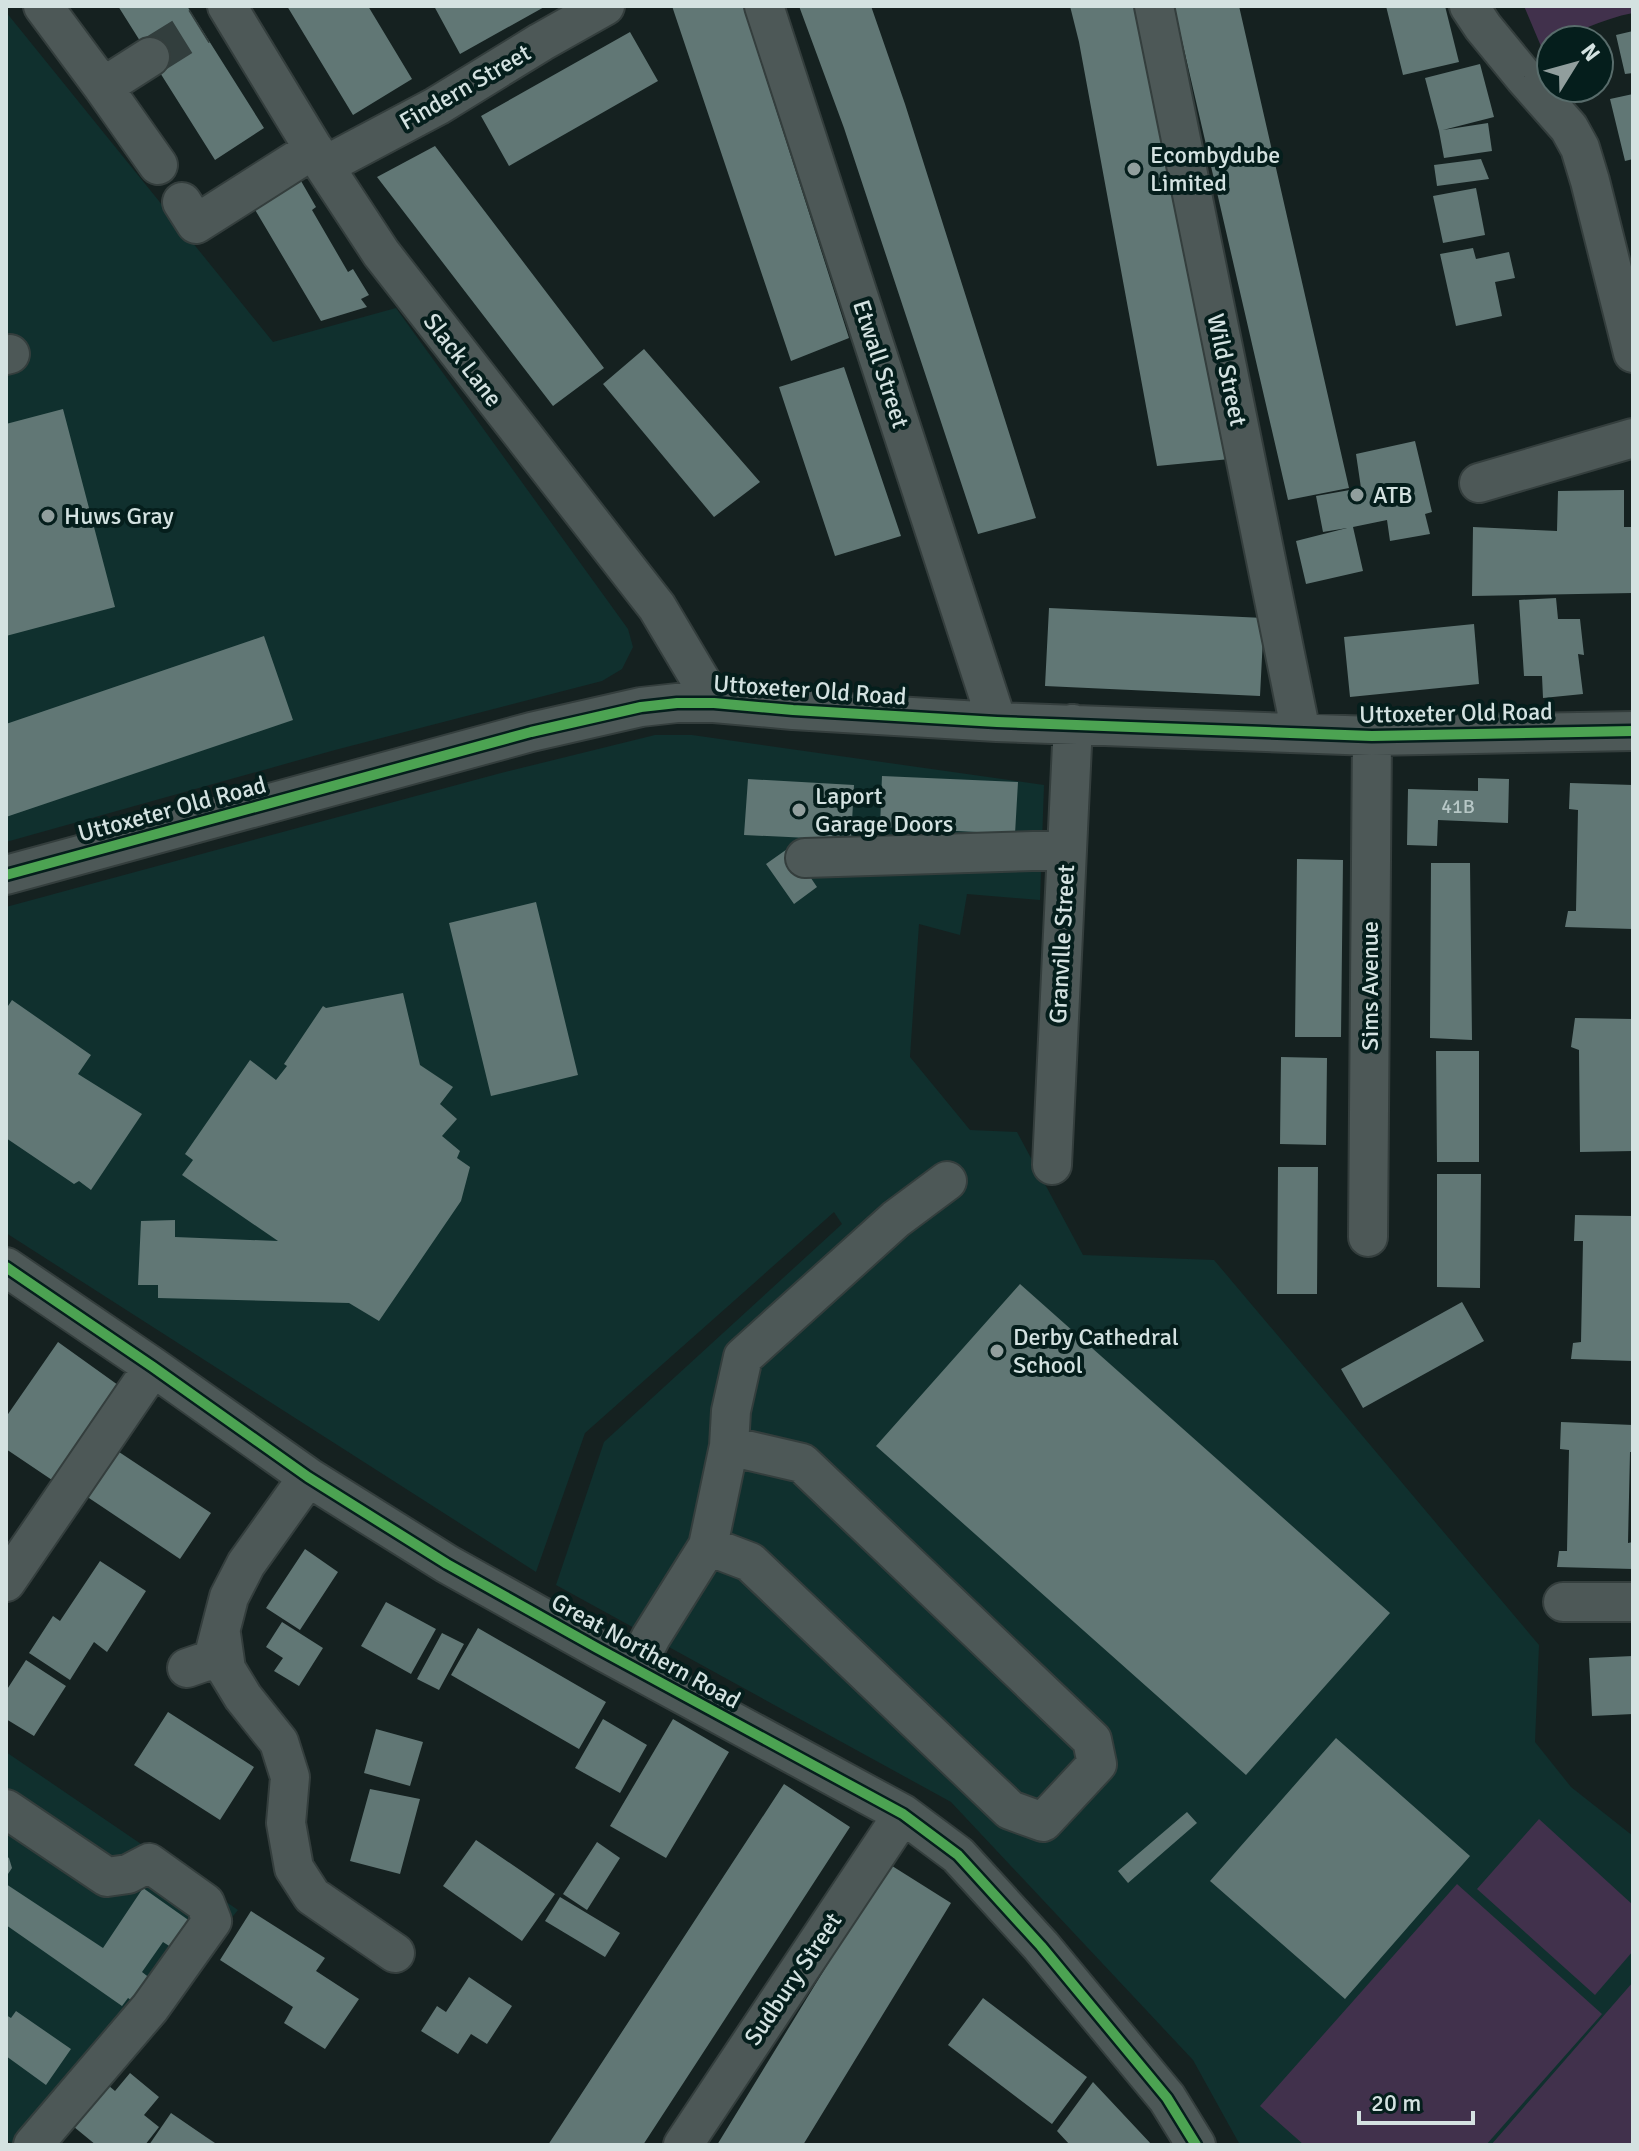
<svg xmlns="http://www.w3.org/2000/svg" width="1639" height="2151" viewBox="0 0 1639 2151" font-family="Signika,sans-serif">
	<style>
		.built { fill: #10302e }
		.green { fill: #41314c }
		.building { fill: #617775 }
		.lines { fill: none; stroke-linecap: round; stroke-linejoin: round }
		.minor-tunnel { stroke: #323e3d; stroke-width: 38; stroke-dasharray: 38 19; stroke-linecap: butt }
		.minor-casing { stroke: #343e3d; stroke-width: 42 }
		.minor { stroke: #4d5857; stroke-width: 38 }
		.cycleway-casing { stroke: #051e1c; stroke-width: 15 }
		.cycleway { stroke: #4ca352; stroke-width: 10 }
		.poi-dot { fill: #919e9d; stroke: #051e1c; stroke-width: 3 }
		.labels { text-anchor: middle; stroke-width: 8; stroke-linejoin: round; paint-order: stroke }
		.number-label { font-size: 20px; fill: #b7c7c6 }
		.street-label { font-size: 24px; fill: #d4e2e1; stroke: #051e1c }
		.poi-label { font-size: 24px; fill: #d4e2e1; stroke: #051e1c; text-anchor: start }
	</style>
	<rect width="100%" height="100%" fill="#152120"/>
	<path class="built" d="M 6,12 L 273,342 L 396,308 L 628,629 L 633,647 L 622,669 L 602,681 L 335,750 L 6,842 Z
		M 655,735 L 692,735 L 1044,785 L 1040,900 L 967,894 L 960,935 L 919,924 L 910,1057 L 970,1130 L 1017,1132 L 1083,1255 L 1214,1260 L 1539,1645 L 1535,1742 L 1571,1787 L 1633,1836 L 1633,2145 L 1240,2145 L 1193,2060 L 951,1802 L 556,1585 L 604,1442 L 842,1224 L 834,1212 L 585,1433 L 536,1572 L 6,1233 L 6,907 L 501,773 Z
		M 6,1752 L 238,1910 L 46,2145 L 15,2145 L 6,2139 Z"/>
	<path class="green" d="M 1524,6 L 1633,6 L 1633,13 C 1617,16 1603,21 1588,27 C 1574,34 1568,40 1551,40 L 1551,47 L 1543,51 Z
		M 1539,1819 L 1633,1905 L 1633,1951 L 1595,1995 L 1477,1889 Z
		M 1457,1884 L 1602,2014 L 1486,2145 L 1304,2145 L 1260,2106 Z
		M 1633,1982 L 1633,2145 L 1491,2145 Z"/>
	<path class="building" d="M 118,6 L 187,6 L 264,128 L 215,160 Z
		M 287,6 L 368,6 L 412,79 L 353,115 Z
		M 434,6 L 546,6 L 460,54 Z
		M 672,6 L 743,6 L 849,338 L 791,361 Z
		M 799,6 L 871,6 L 905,104 L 1036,518 L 978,534 L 844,128 Z
		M 1070,6 L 1136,6 L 1230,459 L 1157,466 L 1079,42 Z
		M 1174,6 L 1239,6 L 1349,488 L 1288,500 Z
		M 1386,6 L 1445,6 L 1459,62 L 1403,75 Z
		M 1633,31 L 1633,73 L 1625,74 L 1616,35 Z
		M 630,32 L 658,81 L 509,166 L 481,116 Z
		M 1480,64 L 1494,117 L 1443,130 L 1488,123 L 1492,151 L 1444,158 L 1439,131 L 1425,78 Z
		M 1633,94 L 1633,159 L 1625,161 L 1610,99 Z
		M 435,146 L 604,368 L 553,406 L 377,177 Z
		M 1481,159 L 1489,179 L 1437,186 L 1434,165 Z
		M 301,181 L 316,207 L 312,210 L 348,272 L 353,269 L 369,295 L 361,299 L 367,307 L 321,321 L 254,208 Z
		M 1476,188 L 1485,235 L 1443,243 L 1433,196 Z
		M 1473,248 L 1476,259 L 1509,252 L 1515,278 L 1495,282 L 1502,316 L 1456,326 L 1440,254 Z
		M 644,349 L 760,482 L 714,517 L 603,384 Z
		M 844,367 L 901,536 L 835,556 L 779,387 Z
		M 63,409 L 115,607 L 6,636 L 6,424 Z
		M 1415,441 L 1432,512 L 1425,514 L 1430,534 L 1390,541 L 1387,520 L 1353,527 L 1363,571 L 1306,584 L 1296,541 L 1347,528 L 1323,532 L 1316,496 L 1361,488 L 1356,454 Z
		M 1624,490 L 1624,527 L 1633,527 L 1633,593 L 1472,596 L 1473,527 L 1557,531 L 1558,491 Z
		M 1556,598 L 1558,619 L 1580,619 L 1584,655 L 1578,654 L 1583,694 L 1543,698 L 1542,676 L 1524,676 L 1519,600 Z
		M 1049,608 L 1264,618 L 1260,696 L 1045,686 Z
		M 1474,624 L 1479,684 L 1350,697 L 1344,637 Z
		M 264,636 L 293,720 L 6,817 L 6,724 Z
		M 882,776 L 1018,782 L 1015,834 L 880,827 Z
		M 1478,778 L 1509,779 L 1508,823 L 1438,820 L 1437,846 L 1407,845 L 1408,789 L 1478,791 Z
		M 748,779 L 854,785 L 851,840 L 744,835 Z
		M 1570,783 L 1633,785 L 1633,929 L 1565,927 L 1568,911 L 1576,911 L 1578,810 L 1569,809 Z
		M 790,847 L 817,887 L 794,904 L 766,864 Z
		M 1297,859 L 1343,860 L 1341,1037 L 1295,1037 Z
		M 1431,863 L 1470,863 L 1472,1040 L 1430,1038 Z
		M 536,902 L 578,1075 L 491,1096 L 449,923 Z
		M 403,993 L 420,1065 L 453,1087 L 440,1104 L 457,1119 L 442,1136 L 460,1151 L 457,1158 L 470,1167 L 461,1201 L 379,1321 L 349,1303 L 158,1298 L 158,1285 L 138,1285 L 141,1221 L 175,1220 L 175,1237 L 278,1241 L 182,1175 L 193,1160 L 185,1154 L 250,1060 L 276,1080 L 287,1066 L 284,1064 L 323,1006 L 326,1008 Z
		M 12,1000 L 91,1055 L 78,1074 L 142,1114 L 91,1190 L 79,1181 L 74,1184 L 6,1138 L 6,1009 Z
		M 1575,1018 L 1633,1019 L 1633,1151 L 1580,1152 L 1579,1050 L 1571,1047 Z
		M 1436,1051 L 1479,1051 L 1479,1162 L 1437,1162 Z
		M 1281,1057 L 1327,1058 L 1326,1145 L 1280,1144 Z
		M 1278,1167 L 1318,1167 L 1317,1294 L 1277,1294 Z
		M 1437,1174 L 1481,1174 L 1480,1288 L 1437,1287 Z
		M 1575,1215 L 1633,1216 L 1633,1361 L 1571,1359 L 1573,1343 L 1581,1342 L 1583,1241 L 1574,1241 Z
		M 1020,1284 L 1390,1613 L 1246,1775 L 876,1446 Z
		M 1462,1302 L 1484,1341 L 1363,1408 L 1341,1369 Z
		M 58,1342 L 118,1385 L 52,1480 L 6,1449 L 6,1417 Z
		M 1561,1422 L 1633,1425 L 1633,1452 L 1630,1452 L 1628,1543 L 1633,1542 L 1633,1569 L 1557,1567 L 1559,1551 L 1567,1551 L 1569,1450 L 1560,1449 Z
		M 116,1450 L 211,1513 L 180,1559 L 86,1496 Z
		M 305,1549 L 338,1572 L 300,1630 L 266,1608 Z
		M 100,1561 L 146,1591 L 107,1652 L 94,1642 L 70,1680 L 29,1653 L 53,1616 L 60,1621 Z
		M 386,1602 L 436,1629 L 411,1674 L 361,1646 Z
		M 282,1622 L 323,1648 L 299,1686 L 274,1671 L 283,1658 L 266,1647 Z
		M 478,1628 L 606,1702 L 579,1749 L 451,1675 Z
		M 442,1633 L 464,1644 L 439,1690 L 417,1679 Z
		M 1633,1656 L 1633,1714 L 1592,1716 L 1589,1658 Z
		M 26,1660 L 66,1686 L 34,1736 L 6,1719 L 6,1691 Z
		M 168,1712 L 254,1767 L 220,1820 L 134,1765 Z
		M 603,1719 L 647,1745 L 620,1793 L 575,1768 Z
		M 673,1719 L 729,1752 L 666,1858 L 610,1826 Z
		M 376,1729 L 423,1742 L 410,1786 L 364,1773 Z
		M 1336,1738 L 1470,1856 L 1345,1999 L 1210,1881 Z
		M 784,1784 L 850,1827 L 643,2145 L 548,2145 Z
		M 370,1789 L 420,1799 L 400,1874 L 350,1861 Z
		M 1187,1812 L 1197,1823 L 1128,1883 L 1118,1871 Z
		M 476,1840 L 555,1894 L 522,1941 L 443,1886 Z
		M 597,1842 L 620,1858 L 587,1910 L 563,1894 Z
		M 6,1856 L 9,1858 L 12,1868 L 6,1877 Z
		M 889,1864 L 951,1903 L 803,2145 L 717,2145 Z
		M 6,1884 L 103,1948 L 143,1888 L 194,1924 L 177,1951 L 163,1942 L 142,1972 L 151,1979 L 134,2002 L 128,1998 L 122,2006 L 6,1925 Z
		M 560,1897 L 620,1933 L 605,1957 L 545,1921 Z
		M 251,1911 L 325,1958 L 316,1971 L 359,1999 L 325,2049 L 284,2023 L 293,2007 L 220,1960 Z
		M 469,1977 L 512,2006 L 487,2044 L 471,2034 L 458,2054 L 421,2031 L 437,2006 L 446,2012 Z
		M 983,1998 L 1087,2077 L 1052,2124 L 948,2045 Z
		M 16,2011 L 71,2049 L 46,2085 L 6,2056 L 6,2015 L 11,2018 Z
		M 130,2073 L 159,2097 L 144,2115 L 159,2127 L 145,2145 L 96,2145 L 68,2122 L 102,2080 L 115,2091 Z
		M 1093,2082 L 1152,2145 L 1070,2145 L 1057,2131 Z
		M 171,2113 L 206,2137 L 218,2145 L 149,2145 Z"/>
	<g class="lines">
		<path class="minor-tunnel" d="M 150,57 L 200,26"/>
		<g class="minor-casing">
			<path id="minor" d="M 43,6 L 103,87 L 150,57
				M 227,6 L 324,166 L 381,253 L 657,607 L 714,703
				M 764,6 L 997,722
				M 1154,6 L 1301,733
				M 1469,6 L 1483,27 L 1524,77 L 1569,128 L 1580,148 L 1590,181 L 1633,353
				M 103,87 L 158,165
				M 324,166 L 437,106 L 541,42 L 605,6
				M 182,202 L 196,224 L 314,149
				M 6,355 L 10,354
				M 1479,483 L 1633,438
				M 805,858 L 1067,850
				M 6,875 L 531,732 L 641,707 L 677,703 L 714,703 L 793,710 L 997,722 L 1372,736 L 1633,731
				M 1052,1165 L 1073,724
				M 1368,1237 L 1372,736
				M 6,1267 L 153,1367 L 308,1477 L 447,1564 L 597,1648 L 903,1814 L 958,1855 L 1041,1946 L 1167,2098 L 1196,2145
				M 708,1546 L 750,1562 L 1010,1810 L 1043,1822 L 1097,1764 L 1092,1740 L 802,1463 L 729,1446
				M 6,1582 L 153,1367
				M 1563,1602 L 1633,1602
				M 221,1634 L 226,1669 L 243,1697 L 279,1742 L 290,1777 L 286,1823 L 294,1868 L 312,1896 L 395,1953
				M 187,1668 L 213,1659 L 229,1597 L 246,1564 L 308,1477
				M 635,1668 L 651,1637 L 708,1546 L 729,1446 L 731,1411 L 743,1357 L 896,1219 L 947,1181
				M 6,1809 L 107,1877 L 128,1874 L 149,1863 L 205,1903 L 212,1921 L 150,2008 L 33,2145
				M 683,2145 L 903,1814"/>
		</g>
		<use href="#minor" class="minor"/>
		<g class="cycleway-casing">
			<path id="cycleway" d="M 6,875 L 531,732 L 641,707 L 677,703 L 714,703 L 793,710 L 997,722 L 1372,736 L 1633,731
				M 6,1267 L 153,1367 L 308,1477 L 447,1564 L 597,1648 L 903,1814 L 958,1855 L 1041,1946 L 1167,2098 L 1196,2145"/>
		</g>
		<use href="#cycleway" class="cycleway"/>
	</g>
	<g class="poi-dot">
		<circle cx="1134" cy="169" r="8"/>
		<circle cx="1357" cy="495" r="8"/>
		<circle cx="48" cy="516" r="8"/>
		<circle cx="799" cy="810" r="8"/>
		<circle cx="997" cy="1351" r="8"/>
	</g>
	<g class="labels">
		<g class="number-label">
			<text x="1458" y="813">41B</text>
		</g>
		<g class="street-label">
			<text transform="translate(465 87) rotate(-30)" y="8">Findern Street</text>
			<text transform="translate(463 360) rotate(52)" y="8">Slack Lane</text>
			<text transform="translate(881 364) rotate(72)" y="8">Etwall Street</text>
			<text transform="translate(1227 370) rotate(78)" y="8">Wild Street</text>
			<text transform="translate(810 690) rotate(4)" y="8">Uttoxeter Old Road</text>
			<text transform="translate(1456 713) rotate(-1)" y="8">Uttoxeter Old Road</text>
			<text transform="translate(172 809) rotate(-15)" y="8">Uttoxeter Old Road</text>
			<text transform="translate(1062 944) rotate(-87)" y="8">Granville Street</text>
			<text transform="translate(1370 986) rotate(-90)" y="8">Sims Avenue</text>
			<text transform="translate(646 1651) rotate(29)" y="8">Great Northern Road</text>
			<text transform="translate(793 1979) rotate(-56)" y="8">Sudbury Street</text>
		</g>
		<g class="poi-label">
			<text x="1150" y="163">Ecombydube<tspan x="1150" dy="28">Limited</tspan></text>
			<text x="1373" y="503">ATB</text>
			<text x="64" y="524">Huws Gray</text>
			<text x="815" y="804">Laport<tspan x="815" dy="28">Garage Doors</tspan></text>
			<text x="1013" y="1345">Derby Cathedral<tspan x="1013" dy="28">School</tspan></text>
		</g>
	</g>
	<rect width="1639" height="2151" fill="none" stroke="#d4e2e1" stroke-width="16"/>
	<g transform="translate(1575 64) rotate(53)"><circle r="38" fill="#051e1c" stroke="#586c6b" stroke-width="2"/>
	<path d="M0-6L14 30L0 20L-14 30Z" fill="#919e9d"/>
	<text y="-12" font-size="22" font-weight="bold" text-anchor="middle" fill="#d4e2e1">N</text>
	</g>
	<path d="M1359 2111v12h114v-12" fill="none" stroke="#d4e2e1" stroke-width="4"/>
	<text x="1371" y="2111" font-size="24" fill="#d4e2e1" stroke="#051e1c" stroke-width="6" paint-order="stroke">20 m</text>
</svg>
